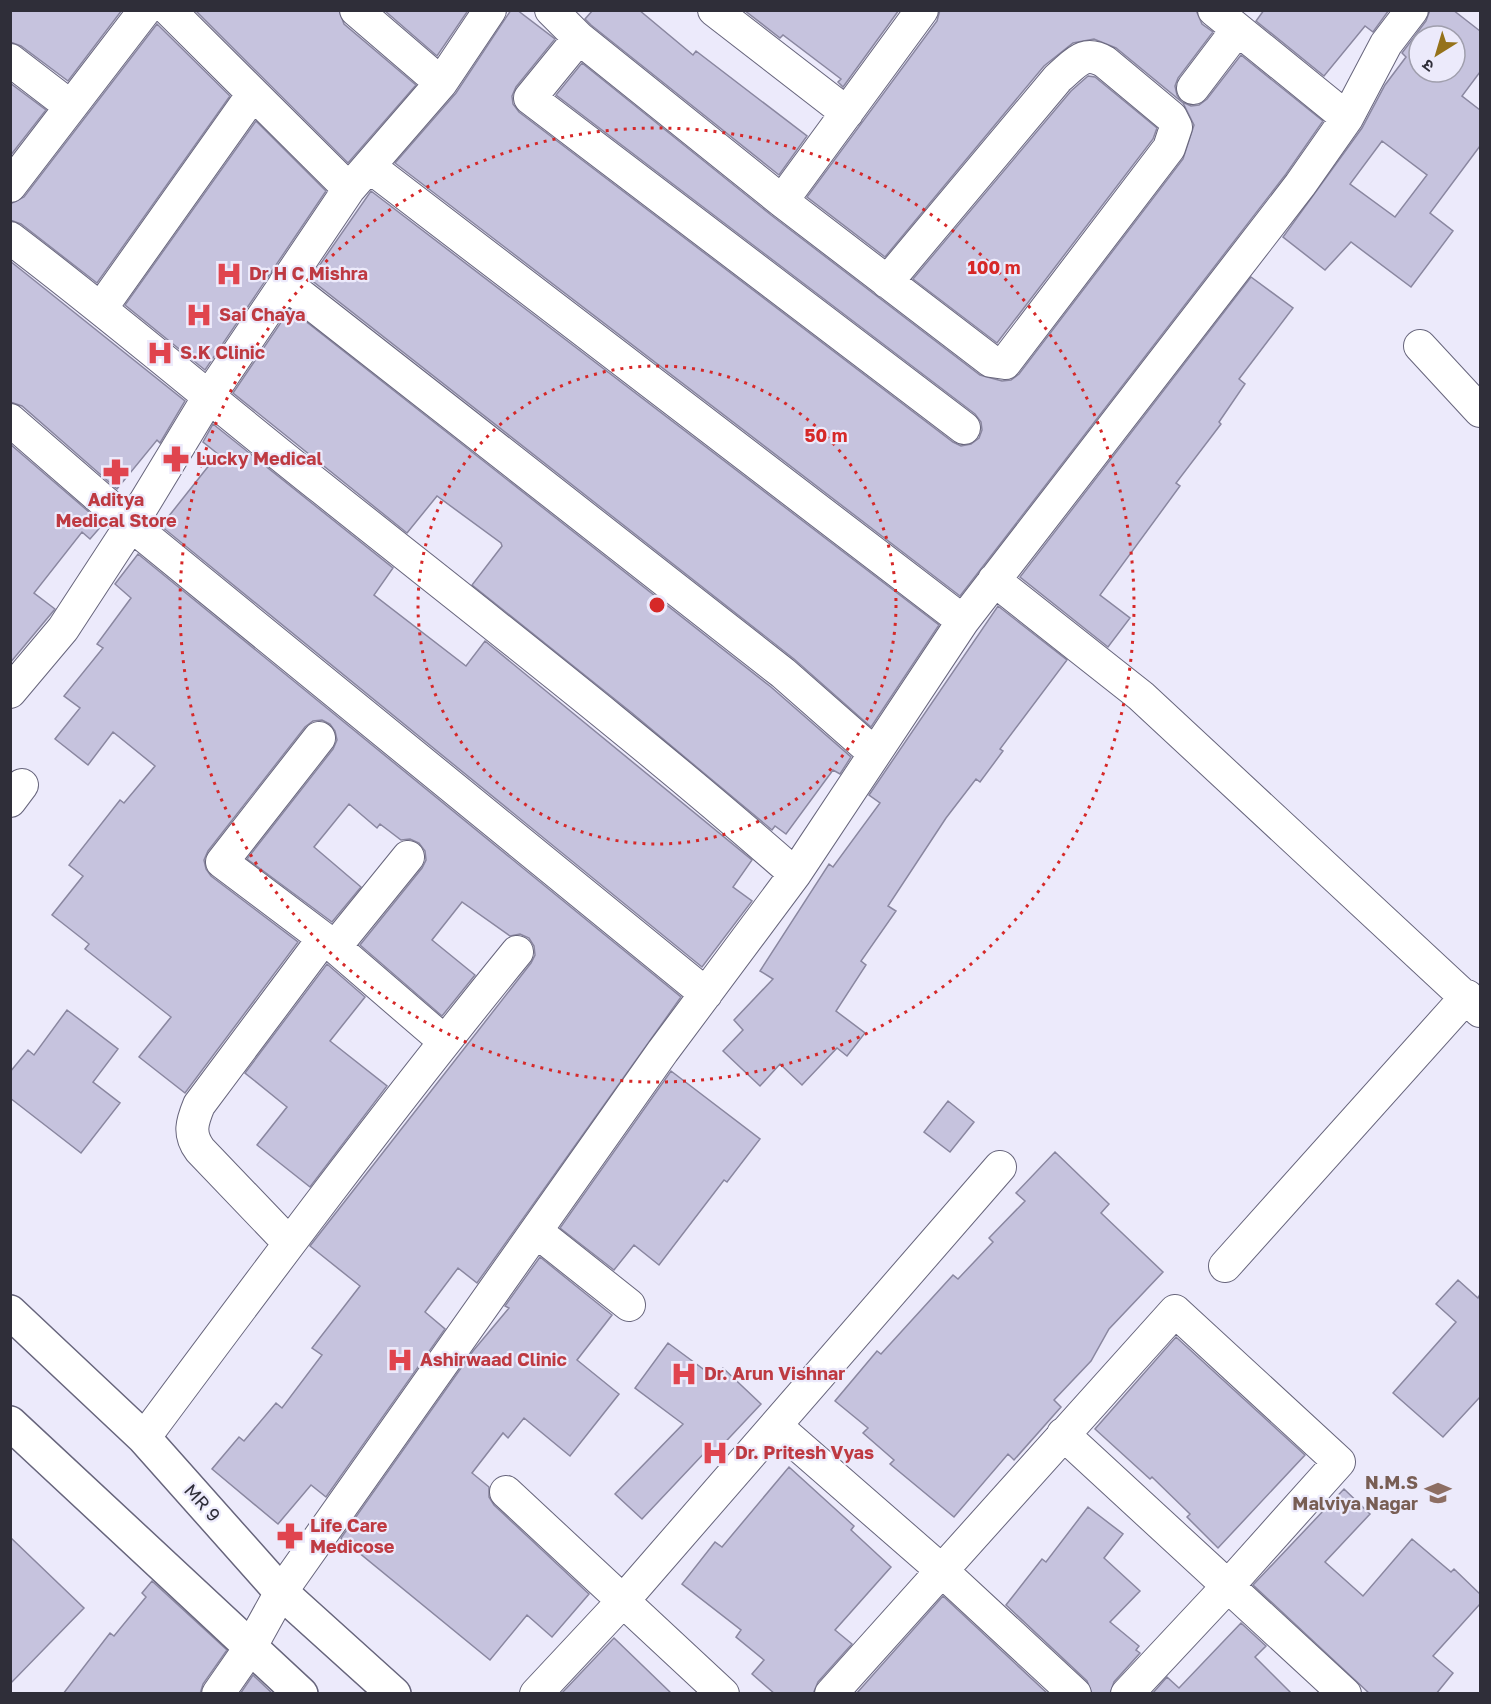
<svg xmlns="http://www.w3.org/2000/svg" width="1491" height="1704" viewBox="0 0 1491 1704" font-family="'Golos Text','Noto Sans Devanagari',sans-serif">
	<style>
		.building { fill: #c6c3de; stroke: #8a87a0; stroke-width: 1.5; fill-rule: evenodd }
		.lines { fill: none; stroke-linecap: round; stroke-linejoin: round }
		.minor-casing { stroke: #67657c; stroke-width: 34 }
		.major-casing { stroke: #67657c; stroke-width: 36 }
		.minor { stroke: #fff; stroke-width: 32 }
		.major { stroke: #fff; stroke-width: 33 }
		.ring { fill: none; stroke: #d62828; stroke-width: 3; stroke-dasharray: 3 6 }
		.labels { text-anchor: middle; stroke-width: 4.5; stroke-linejoin: round; paint-order: stroke }
		.health-label { font-size: 18px; font-weight: bold; fill: #be3a42; stroke: #eceafb; text-anchor: start }
		.education-label { font-size: 18px; font-weight: bold; fill: #785e54; stroke: #eceafb; text-anchor: end }
		.street-label { font-size: 18px; fill: #2f2e39; stroke: #eceafb }
		.centre { fill: #d62828; stroke: #eceafb; stroke-width: 3 }
		.ring-label { font-size: 18px; text-anchor: middle; font-weight: bold; fill: #d62828; stroke: #eceafb; stroke-width: 4.5; stroke-linejoin: round; paint-order: stroke }
	</style>
	<rect width="100%" height="100%" fill="#eceafb"/>
	<path class="building" d="M 10,10 L 122,10 L 68,81 L 21,46 L 10,42 Z
		M 195,10 L 339,10 L 344,24 L 416,85 L 348,163 Z
		M 384,10 L 464,10 L 467,12 L 437,56 Z
		M 511,10 L 517,10 L 555,39 L 516,87 L 512,96 L 513,104 L 519,112 L 953,442 L 961,446 L 971,444 L 979,438 L 982,430 L 981,422 L 975,414 L 556,95 L 582,63 L 771,215 L 980,375 L 1002,381 L 1011,380 L 1019,374 L 1183,159 L 1194,125 L 1183,103 L 1116,48 L 1094,39 L 1073,43 L 1044,66 L 885,257 L 807,197 L 937,21 L 940,10 L 1196,10 L 1202,24 L 1213,32 L 1178,78 L 1175,86 L 1177,95 L 1182,102 L 1191,106 L 1199,105 L 1207,99 L 1241,55 L 1323,121 L 1286,174 L 960,596 L 395,163 L 456,93 Z
		M 593,10 L 639,10 L 693,55 L 696,51 L 807,136 L 779,175 L 591,25 L 585,19 Z
		M 744,10 L 899,10 L 843,87 L 838,82 L 841,79 L 783,35 L 780,38 Z
		M 1264,10 L 1389,10 L 1373,32 L 1365,26 L 1324,76 L 1256,21 Z
		M 1430,10 L 1453,10 L 1480,31 L 1480,72 L 1462,96 L 1480,110 L 1480,146 L 1430,213 L 1453,231 L 1411,287 L 1351,242 L 1325,270 L 1283,237 L 1362,128 L 1385,85 L 1406,57 L 1402,53 L 1426,21 ZM 1419,36 L 1455,36 L 1455,72 L 1419,72 ZM 1382,141 L 1427,175 L 1395,217 L 1350,184 Z
		M 157,24 L 230,96 L 97,283 L 21,224 L 10,220 L 10,204 L 24,197 Z
		M 1088,76 L 1095,77 L 1157,128 L 1153,139 L 997,343 L 913,279 L 1071,91 Z
		M 10,83 L 46,110 L 10,156 Z
		M 256,121 L 326,191 L 205,370 L 125,305 Z
		M 371,191 L 939,625 L 871,727 L 794,659 L 310,279 Z
		M 10,261 L 185,401 L 160,443 L 157,440 L 117,489 L 22,406 L 10,402 Z
		M 1251,277 L 1293,308 L 1239,379 L 1245,384 L 1219,422 L 1221,424 L 1176,483 L 1180,486 L 1100,595 L 1130,618 L 1108,647 L 1020,577 Z
		M 290,309 L 771,687 L 851,757 L 840,774 L 833,770 L 786,834 L 775,826 L 772,830 L 632,713 L 472,585 L 502,546 L 501,543 L 437,496 L 407,533 L 233,393 Z
		M 213,424 L 393,568 L 374,595 L 466,666 L 485,641 L 752,860 L 733,887 L 752,901 L 702,967 L 161,526 L 218,454 L 203,442 Z
		M 10,444 L 103,524 L 90,539 L 82,532 L 34,593 L 55,609 L 10,663 Z
		M 138,554 L 681,997 L 477,1283 L 458,1268 L 425,1312 L 445,1329 L 326,1497 L 311,1485 L 278,1524 L 212,1469 L 239,1437 L 244,1441 L 276,1403 L 282,1408 L 322,1355 L 312,1348 L 360,1286 L 310,1246 L 531,963 L 535,955 L 534,946 L 529,938 L 520,934 L 510,936 L 462,902 L 432,940 L 475,975 L 442,1016 L 360,945 L 422,868 L 426,860 L 425,851 L 419,843 L 410,839 L 401,840 L 380,824 L 377,828 L 349,804 L 314,847 L 361,887 L 332,922 L 247,859 L 333,749 L 337,740 L 335,731 L 330,724 L 322,720 L 313,721 L 305,727 L 208,851 L 204,860 L 206,869 L 211,876 L 298,942 L 185,1093 L 139,1057 L 171,1017 L 85,949 L 89,944 L 52,915 L 83,876 L 69,865 L 120,800 L 124,803 L 155,766 L 113,732 L 88,765 L 55,739 L 80,708 L 64,696 L 103,648 L 97,644 L 131,598 L 115,584 Z
		M 998,606 L 1067,660 L 1000,749 L 1003,751 L 980,782 L 976,779 L 946,818 L 888,906 L 896,911 L 861,961 L 866,965 L 836,1011 L 865,1033 L 847,1056 L 837,1048 L 802,1085 L 780,1064 L 760,1086 L 723,1051 L 743,1030 L 734,1020 L 773,979 L 760,971 L 829,864 L 833,867 L 880,803 L 869,795 Z
		M 327,964 L 365,997 L 330,1041 L 387,1086 L 310,1187 L 257,1145 L 287,1107 L 245,1073 Z
		M 67,1010 L 118,1049 L 93,1082 L 120,1103 L 81,1153 L 10,1098 L 10,1072 L 28,1050 L 34,1055 Z
		M 671,1071 L 760,1139 L 727,1182 L 724,1180 L 659,1265 L 634,1245 L 614,1270 L 560,1228 Z
		M 948,1101 L 974,1122 L 950,1152 L 924,1132 Z
		M 1055,1152 L 1109,1204 L 1101,1213 L 1163,1272 L 1109,1329 L 1091,1361 L 1054,1400 L 1061,1407 L 1014,1460 L 1008,1454 L 954,1517 L 890,1464 L 894,1460 L 863,1433 L 868,1428 L 835,1401 L 877,1351 L 881,1354 L 953,1275 L 958,1279 L 993,1242 L 989,1238 L 1025,1201 L 1016,1193 Z
		M 540,1257 L 612,1315 L 577,1360 L 619,1394 L 570,1456 L 524,1418 L 508,1438 L 503,1433 L 472,1473 L 489,1487 L 489,1497 L 494,1505 L 589,1594 L 552,1637 L 527,1615 L 490,1660 L 341,1538 L 473,1351 L 509,1308 L 505,1306 Z
		M 1458,1280 L 1478,1298 L 1480,1294 L 1480,1397 L 1443,1437 L 1393,1393 L 1456,1322 L 1436,1304 Z
		M 1176,1337 L 1305,1455 L 1218,1548 L 1187,1517 L 1190,1514 L 1152,1477 L 1150,1479 L 1095,1429 Z
		M 668,1343 L 714,1377 L 723,1368 L 761,1404 L 715,1453 L 709,1448 L 642,1519 L 615,1494 L 683,1424 L 635,1388 Z
		M 789,1467 L 854,1526 L 851,1530 L 891,1567 L 835,1630 L 852,1644 L 818,1682 L 813,1694 L 775,1694 L 752,1674 L 764,1660 L 736,1637 L 741,1630 L 682,1584 L 715,1542 L 722,1547 Z
		M 1344,1489 L 1370,1514 L 1325,1562 L 1363,1596 L 1412,1539 L 1451,1572 L 1454,1569 L 1480,1594 L 1480,1604 L 1433,1656 L 1453,1673 L 1436,1694 L 1370,1694 L 1253,1585 Z
		M 1088,1507 L 1123,1534 L 1104,1558 L 1140,1591 L 1110,1622 L 1139,1646 L 1136,1650 L 1140,1653 L 1114,1682 L 1110,1694 L 1092,1694 L 1087,1681 L 1006,1605 L 1042,1559 L 1046,1562 Z
		M 10,1537 L 84,1608 L 10,1684 Z
		M 152,1581 L 227,1650 L 203,1684 L 200,1694 L 63,1694 L 110,1633 L 114,1636 L 146,1597 L 142,1593 Z
		M 943,1596 L 1048,1694 L 856,1694 Z
		M 1241,1623 L 1266,1646 L 1255,1657 L 1292,1694 L 1152,1694 L 1167,1677 L 1179,1688 Z
		M 614,1638 L 672,1694 L 561,1694 Z
		M 253,1675 L 273,1694 L 240,1694 Z"/>
	<g class="lines">
		<g class="minor-casing">
			<path id="minor" d="M 169,10 L 349,189
				M 356,10 L 441,83
				M 551,10 L 579,38 L 782,201 L 991,361 L 1005,363 L 1169,148 L 1176,127 L 1171,117 L 1105,62 C 1083,49 1075,64 1058,78 L 887,282
				M 714,10 L 847,113
				M 1214,10 L 1347,118
				M 579,38 L 530,98 L 964,428
				M 10,60 L 70,106
				M 1193,88 L 1237,30
				M 370,167 L 963,621
				M 10,186 L 145,10
				M 782,201 L 922,10
				M 10,238 C 117,319 218,406 323,489 C 482,616 643,740 795,874
				M 285,283 L 783,673 L 874,753
				M 102,307 L 253,94
				M 1420,346 L 1480,411
				M 10,420 L 131,525 L 706,994
				M 994,580 L 1141,696 L 1480,1011
				M 10,692 L 63,629 L 131,525 L 208,398 L 349,189 L 441,83 L 490,10
				M 319,738 L 222,862 L 335,947 L 444,1041
				M 10,801 L 22,785
				M 335,947 L 408,857
				M 537,1232 L 629,1305
				M 289,1243 L 200,1150 C 188,1134 192,1122 199,1105 L 323,939
				M 1225,1266 L 1467,996
				M 776,1426 L 940,1569 L 1075,1694
				M 1063,1434 L 1345,1694
				M 144,1438 C 266,1274 388,1110 517,952
				M 506,1492 L 723,1694
				M 218,1694 L 250,1648 L 281,1592 L 663,1051 L 795,874 L 963,621 L 1300,185 L 1347,118 L 1386,44 L 1412,10
				M 536,1694 L 622,1602 L 1000,1167
				M 831,1694 L 1175,1311 L 1339,1462 L 1228,1586 L 1127,1694"/>
		</g>
		<g class="major-casing">
			<path id="major" d="M 10,1312 L 144,1438 L 281,1592 L 394,1694
				M 10,1423 L 301,1694"/>
		</g>
		<use href="#minor" class="minor"/>
		<use href="#major" class="major"/>
	</g>
	<g class="ring">
		<circle cx="657" cy="605" r="239"/>
		<circle cx="657" cy="605" r="477"/>
	</g>
	<defs>
		<g id="hospital-bare" transform="scale(2.07)"><path d="M-5-5h3v3.5h4V-5h3V5h-3V1.5h-4V5h-3Z" fill="#e0444e" stroke="#eceafb" stroke-width="2.5" paint-order="stroke"/></g>
		<g id="pharmacy-bare" transform="scale(2.07)"><path d="M-2-6h4v4h4v4h-4v4h-4v-4h-4v-4h4Z" fill="#e0444e" stroke="#eceafb" stroke-width="2.5" paint-order="stroke"/></g>
		<g id="school-bare" transform="scale(2.07)"><path d="M0-5L7-2L0 1L-7-2ZM-4 1L0 2.5L4 1V4Q0 6-4 4Z" fill="#8d6e63" stroke="#eceafb" stroke-width="2.5" paint-order="stroke"/></g>
	</defs>
	<g fill-rule="evenodd">
		<use href="#hospital-bare" x="229" y="274"/>
		<use href="#hospital-bare" x="199" y="315"/>
		<use href="#hospital-bare" x="160" y="353"/>
		<use href="#pharmacy-bare" x="176" y="459"/>
		<use href="#pharmacy-bare" x="116" y="472"/>
		<use href="#hospital-bare" x="400" y="1360"/>
		<use href="#hospital-bare" x="684" y="1374"/>
		<use href="#hospital-bare" x="715" y="1453"/>
		<use href="#school-bare" x="1438" y="1493"/>
		<use href="#pharmacy-bare" x="290" y="1536"/>
	</g>
	<g class="labels">
		<g class="health-label">
			<text x="249" y="280">Dr H C Mishra</text>
			<text x="219" y="321">Sai Chaya</text>
			<text x="180" y="359">S.K Clinic</text>
			<text x="196" y="465">Lucky Medical</text>
			<text x="116" y="506" text-anchor="middle">Aditya<tspan x="116" dy="21">Medical Store</tspan></text>
			<text x="420" y="1366">Ashirwaad Clinic</text>
			<text x="704" y="1380">Dr. Arun Vishnar</text>
			<text x="735" y="1459">Dr. Pritesh Vyas</text>
			<text x="310" y="1532">Life Care<tspan x="310" dy="21">Medicose</tspan></text>
		</g>
		<g class="education-label">
			<text x="1418" y="1489">N.M.S<tspan x="1418" dy="21">Malviya Nagar</tspan></text>
		</g>
		<g class="street-label">
			<text transform="translate(202 1503) rotate(48)" y="6">MR 9</text>
		</g>
	</g>
	<circle cx="657" cy="605" r="9" class="centre"/>
	<g class="ring-label">
		<text x="994" y="274">100 m</text>
		<text x="826" y="442">50 m</text>
	</g>
	<rect width="1491" height="1704" fill="none" stroke="#2f2e39" stroke-width="24"/>
	<g transform="translate(1437 54) rotate(217)"><circle r="28" fill="#eceafb" stroke="#a09fad" stroke-width="1.5"/>
	<path d="M0-4.5L10 22L0 15L-10 22Z" fill="#95721a"/>
	<text y="-9" font-size="16" font-weight="bold" text-anchor="middle" fill="#2f2e39">उ</text>
	</g>
</svg>
